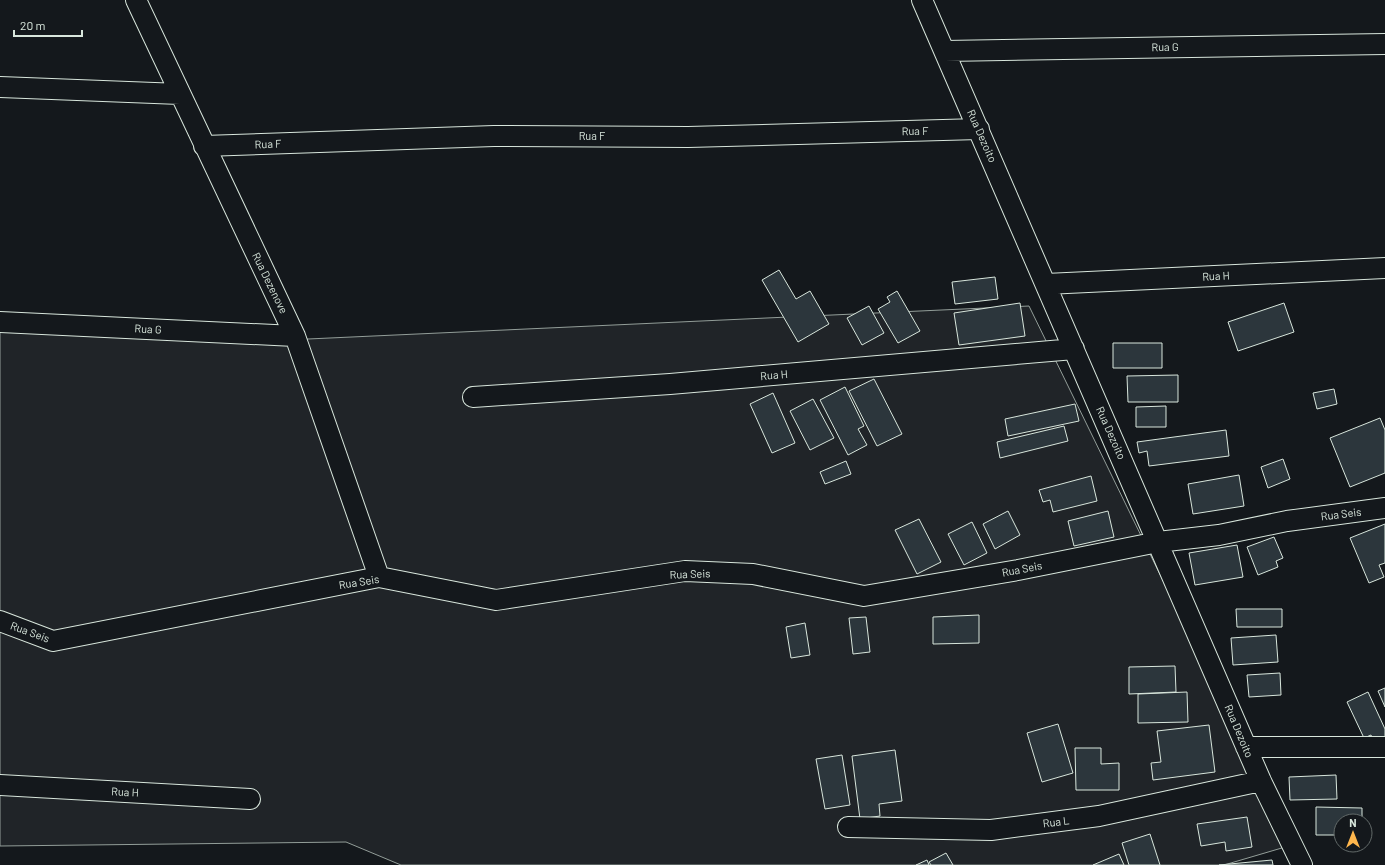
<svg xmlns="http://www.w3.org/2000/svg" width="1385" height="865" viewBox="0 0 1385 865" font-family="Barlow,sans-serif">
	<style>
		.green { fill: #202428; stroke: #939e99 }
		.building { fill: #2c363c; stroke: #d8e6dc }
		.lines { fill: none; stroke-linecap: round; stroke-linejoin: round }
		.street-casing { stroke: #d8e6dc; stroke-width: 22 }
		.street { stroke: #14181c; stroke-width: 20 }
		.labels { text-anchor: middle; stroke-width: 3; stroke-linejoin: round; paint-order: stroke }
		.street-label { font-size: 11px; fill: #d8e6dc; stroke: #14181c }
	</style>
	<rect width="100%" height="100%" fill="#14181c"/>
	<path class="green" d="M 1029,306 L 1292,845 L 1224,865 L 401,865 L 346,842 L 0,846 L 0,320 L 286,340 Z"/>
	<path class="building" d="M 779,270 L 796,299 L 810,291 L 829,324 L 798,342 L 762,280 Z
		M 995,277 L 998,299 L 955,304 L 952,282 Z
		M 897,291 L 920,331 L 898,343 L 878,309 L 890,302 L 887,297 Z
		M 1020,303 L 1025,336 L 959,345 L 954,313 Z
		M 1284,303 L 1294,332 L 1238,351 L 1228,322 Z
		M 869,306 L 884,333 L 862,345 L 847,318 Z
		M 1113,343 L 1162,343 L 1162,368 L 1113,368 Z
		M 1178,375 L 1178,402 L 1128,402 L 1127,376 Z
		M 874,379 L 902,434 L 877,446 L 849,391 Z
		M 845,387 L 864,426 L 858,429 L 867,445 L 848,455 L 820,400 Z
		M 1334,389 L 1337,404 L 1317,409 L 1313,393 Z
		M 773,393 L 795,443 L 772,453 L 750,404 Z
		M 813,399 L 834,438 L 810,450 L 790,411 Z
		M 1075,404 L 1079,421 L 1008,436 L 1005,419 Z
		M 1166,406 L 1166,427 L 1136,427 L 1136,407 Z
		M 1380,418 L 1385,430 L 1385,473 L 1350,487 L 1330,438 Z
		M 1064,426 L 1068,441 L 1000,458 L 997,442 Z
		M 1226,430 L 1229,456 L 1149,466 L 1147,451 L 1139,453 L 1137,442 Z
		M 1283,459 L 1290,479 L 1268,488 L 1261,467 Z
		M 846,461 L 851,474 L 825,484 L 820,472 Z
		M 1239,475 L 1244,506 L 1193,514 L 1188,484 Z
		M 1091,476 L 1097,501 L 1053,512 L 1050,500 L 1043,502 L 1039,490 Z
		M 1008,511 L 1020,535 L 995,549 L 983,524 Z
		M 1108,511 L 1114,537 L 1074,546 L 1068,521 Z
		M 919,519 L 941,562 L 917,574 L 895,530 Z
		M 972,522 L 987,553 L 964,565 L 948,534 Z
		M 1385,524 L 1385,563 L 1379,565 L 1384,577 L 1369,583 L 1350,538 Z
		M 1274,537 L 1283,558 L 1276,561 L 1278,567 L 1258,575 L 1247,547 Z
		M 1237,545 L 1243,577 L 1195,585 L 1189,553 Z
		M 1236,609 L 1282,609 L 1282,627 L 1237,627 Z
		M 979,615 L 979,643 L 933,644 L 933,617 Z
		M 866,617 L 870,652 L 853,654 L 849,618 Z
		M 805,623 L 810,655 L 791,658 L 786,627 Z
		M 1276,635 L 1278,662 L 1233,665 L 1231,638 Z
		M 1175,666 L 1176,692 L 1129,694 L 1129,667 Z
		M 1280,673 L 1281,695 L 1249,697 L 1247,675 Z
		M 1385,688 L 1385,707 L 1378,691 Z
		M 1187,692 L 1188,722 L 1138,723 L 1138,694 Z
		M 1368,692 L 1385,729 L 1385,738 L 1374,743 L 1371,735 L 1364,738 L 1347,702 Z
		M 1058,724 L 1073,773 L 1042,782 L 1027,733 Z
		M 1209,725 L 1215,772 L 1153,780 L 1151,763 L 1161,762 L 1157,731 Z
		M 1075,748 L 1101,748 L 1101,764 L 1119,763 L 1119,790 L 1076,790 Z
		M 895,750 L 902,801 L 879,804 L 880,816 L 860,819 L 852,756 Z
		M 842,755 L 850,805 L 825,809 L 816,759 Z
		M 1336,775 L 1337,799 L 1290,800 L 1289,777 Z
		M 1316,807 L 1362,808 L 1362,821 L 1341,821 L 1341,835 L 1316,835 Z
		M 1247,817 L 1252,847 L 1226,851 L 1225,842 L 1201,846 L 1197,824 Z
		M 1150,834 L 1160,865 L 1129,865 L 1122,843 Z
		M 946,853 L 953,865 L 931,865 L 929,862 Z
		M 1119,854 L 1124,865 L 1093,865 Z
		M 927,860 L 929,865 L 916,865 Z
		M 1272,860 L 1273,865 L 1219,865 Z"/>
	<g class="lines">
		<g class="street-casing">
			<path id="street" d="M 136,0 L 295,336 L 379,577
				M 922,0 L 1261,781 L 1302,865
				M 945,51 L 1385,44
				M 0,87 L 180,94
				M 204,146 L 494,136 L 688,137 L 979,129
				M 1046,284 L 1385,268
				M 0,322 L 295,336
				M 473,397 L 670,384 L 1074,349
				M 0,621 L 53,641 L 379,577 L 496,600 L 685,571 L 753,574 L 864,596 L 1018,570 L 1158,542 L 1219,535 L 1287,521 L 1385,508
				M 1246,747 L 1385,747
				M 0,785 L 250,799
				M 848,827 L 991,830 L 1099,816 L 1261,781"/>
		</g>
		<use href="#street" class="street"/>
	</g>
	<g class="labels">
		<g class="street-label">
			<text transform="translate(1165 47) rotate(-1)" y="4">Rua G</text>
			<text transform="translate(915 131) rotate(-1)" y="4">Rua F</text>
			<text x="592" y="140">Rua F</text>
			<text transform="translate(982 136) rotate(66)" y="4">Rua Dezoito</text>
			<text transform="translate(268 144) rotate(-2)" y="4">Rua F</text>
			<text transform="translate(1216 276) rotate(-3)" y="4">Rua H</text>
			<text transform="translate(270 283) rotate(64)" y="4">Rua Dezenove</text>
			<text transform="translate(148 329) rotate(3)" y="4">Rua G</text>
			<text transform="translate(774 375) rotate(-5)" y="4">Rua H</text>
			<text transform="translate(1111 433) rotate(66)" y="4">Rua Dezoito</text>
			<text transform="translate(1341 514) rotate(-7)" y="4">Rua Seis</text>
			<text transform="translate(1022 569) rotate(-11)" y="4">Rua Seis</text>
			<text transform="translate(690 574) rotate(-2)" y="4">Rua Seis</text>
			<text transform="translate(359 582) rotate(-9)" y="4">Rua Seis</text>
			<text transform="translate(30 632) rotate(20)" y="4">Rua Seis</text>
			<text transform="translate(1239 731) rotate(67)" y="4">Rua Dezoito</text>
			<text transform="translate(125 792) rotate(3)" y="4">Rua H</text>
			<text transform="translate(1056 822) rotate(-7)" y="4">Rua L</text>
		</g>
	</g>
	<g transform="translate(1353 833)"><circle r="19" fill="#14181c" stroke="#626a69"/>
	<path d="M0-3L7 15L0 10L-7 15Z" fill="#ffb74d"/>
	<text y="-6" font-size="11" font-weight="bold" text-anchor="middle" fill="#d8e6dc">N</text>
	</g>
	<path d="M14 30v6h68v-6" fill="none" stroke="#d8e6dc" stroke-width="2"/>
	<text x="20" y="30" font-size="12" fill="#d8e6dc" stroke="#14181c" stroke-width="3" paint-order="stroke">20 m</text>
</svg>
